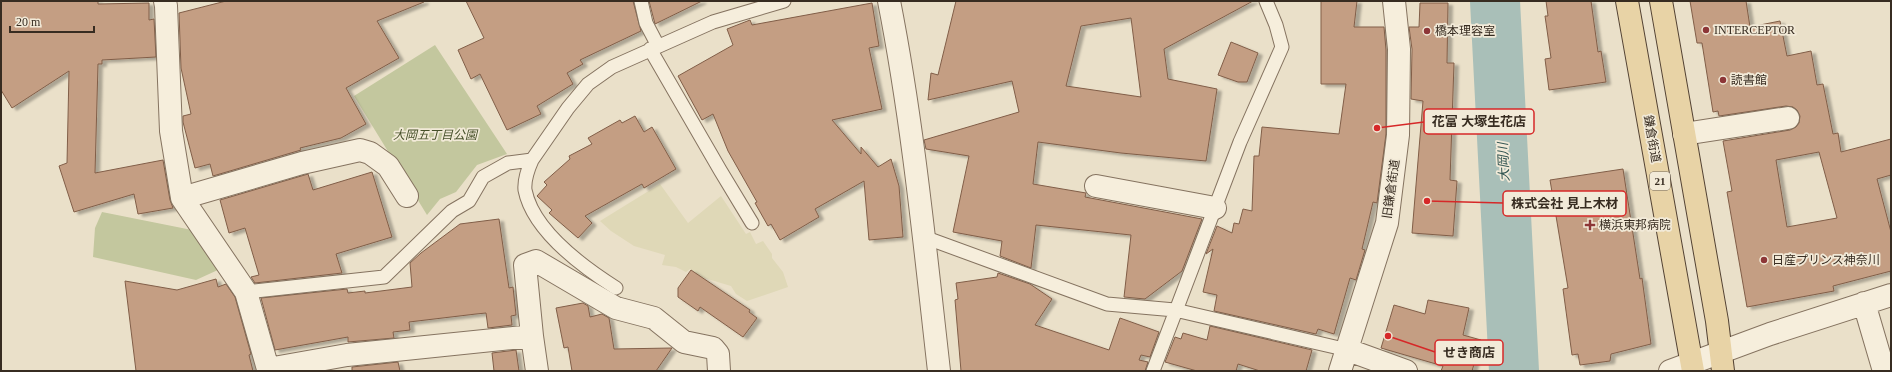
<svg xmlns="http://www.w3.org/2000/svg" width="1892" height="372" viewBox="0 0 1892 372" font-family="'Times New Roman','Noto Sans JP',serif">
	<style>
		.farmland { fill: #dfd8b7 }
		.green { fill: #c3c79e }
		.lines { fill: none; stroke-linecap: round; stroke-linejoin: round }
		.river { stroke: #a9bfb8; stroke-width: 50 }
		.building { fill: #c49e83; stroke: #815e48; fill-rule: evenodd; filter: url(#shadow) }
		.service-casing { stroke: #857360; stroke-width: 15 }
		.minor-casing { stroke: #857360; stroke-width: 24 }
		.primary-casing { stroke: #534233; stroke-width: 24 }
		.service { stroke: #f6eedc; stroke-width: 13 }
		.minor { stroke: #f6eedc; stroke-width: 22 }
		.primary { stroke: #e8d3a6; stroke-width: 22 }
		.poi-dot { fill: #8d3637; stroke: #f2ead8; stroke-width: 1.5 }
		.labels { text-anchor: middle; stroke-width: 3.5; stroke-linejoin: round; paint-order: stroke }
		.shield { fill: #f2ead8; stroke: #6f6558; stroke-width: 1 }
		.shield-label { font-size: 11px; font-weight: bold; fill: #372c21 }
		.poi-label { font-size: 12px; fill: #372c21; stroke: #f2ead8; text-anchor: start }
		.park-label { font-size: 12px; font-style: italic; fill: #47512a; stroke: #f2ead8 }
		.street-label { font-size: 12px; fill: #372c21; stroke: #f2ead8 }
		.water-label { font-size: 13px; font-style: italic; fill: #325552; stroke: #f2ead8 }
		.leader { fill: none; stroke: #d62828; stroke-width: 1.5 }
		.callout-dot { fill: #d62828; stroke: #f2ead8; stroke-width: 1.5 }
		.callout { fill: #f2ead8; stroke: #d62828; stroke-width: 1.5 }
		.callout-label { font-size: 13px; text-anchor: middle; font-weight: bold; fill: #372c21 }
	</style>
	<defs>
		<filter id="shadow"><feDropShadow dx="4.5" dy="2.5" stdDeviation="1" flood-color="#0004"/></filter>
	</defs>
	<rect width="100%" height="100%" fill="#eae0c9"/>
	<path class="farmland" d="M 660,184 L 688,223 L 721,196 L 746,234 L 750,232 L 756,244 L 763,241 L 772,254 L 772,258 L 783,272 L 788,287 L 747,301 L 736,294 L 731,286 L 701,277 L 690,269 L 686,272 L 676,267 L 662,265 L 665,255 L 634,246 L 611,231 L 600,221 Z"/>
	<path class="green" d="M 435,45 L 507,154 L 477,165 L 456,192 L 440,199 L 427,215 L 354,96 Z
		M 102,212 L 192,230 L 220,269 L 196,280 L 93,257 L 95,228 Z"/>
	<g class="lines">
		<path class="river" d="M 1495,1 L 1514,371"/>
	</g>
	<path class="building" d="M 1,1 L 98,1 L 98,4 L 149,3 L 149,20 L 154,19 L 156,57 L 102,60 L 102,64 L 98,64 L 95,173 L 163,160 L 170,200 L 173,208 L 138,214 L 134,194 L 74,212 L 59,166 L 67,163 L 69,71 L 12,108 L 1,90 Z
		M 226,1 L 424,1 L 424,2 L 377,21 L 399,58 L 346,88 L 366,124 L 341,138 L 300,148 L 301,150 L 213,176 L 210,164 L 195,168 L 183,122 L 183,116 L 191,114 L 181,68 L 179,13 Z
		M 466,1 L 633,1 L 641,31 L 580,60 L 583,64 L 567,73 L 573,84 L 537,106 L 541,114 L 507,130 L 480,74 L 471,79 L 458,50 L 484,38 Z
		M 649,1 L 702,1 L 655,24 Z
		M 956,1 L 1253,1 L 1164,49 L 1168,79 L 1217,89 L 1206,161 L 1121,153 L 1038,142 L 1033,184 L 1086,193 L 1085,197 L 1202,219 L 1182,271 L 1145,299 L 1124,297 L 1131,235 L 1036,225 L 1031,268 L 1000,256 L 1002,241 L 953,232 L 969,156 L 926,149 L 924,140 L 1019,112 L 1012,81 L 928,100 L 931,73 L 938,75 ZM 1131,18 L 1141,97 L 1066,86 L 1081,26 Z
		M 1321,1 L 1357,1 L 1354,27 L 1384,27 L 1386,50 L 1386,134 L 1377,203 L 1373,202 L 1362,249 L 1365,250 L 1356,280 L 1350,278 L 1334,334 L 1318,329 L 1316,334 L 1214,311 L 1217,295 L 1203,292 L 1213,249 L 1206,254 L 1217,226 L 1232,233 L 1234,223 L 1239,224 L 1243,209 L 1252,211 L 1254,156 L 1259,156 L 1262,127 L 1339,134 L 1346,84 L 1321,84 Z
		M 1546,1 L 1591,1 L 1598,52 L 1601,51 L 1606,82 L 1549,90 L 1545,59 L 1551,58 L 1545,16 L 1548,16 Z
		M 1690,1 L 1746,1 L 1750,27 L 1780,21 L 1787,56 L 1811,51 L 1817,85 L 1823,84 L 1833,134 L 1838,133 L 1841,152 L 1891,139 L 1891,175 L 1877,179 L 1891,232 L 1891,271 L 1833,286 L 1834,291 L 1747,307 L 1727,192 L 1732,191 L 1723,141 L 1790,130 L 1796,127 L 1799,123 L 1800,116 L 1797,110 L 1793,107 L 1786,106 L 1719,116 L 1718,111 L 1713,112 L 1702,43 L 1697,43 ZM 1819,152 L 1837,218 L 1787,227 L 1776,160 Z
		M 872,3 L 879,46 L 869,48 L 882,109 L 832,120 L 861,154 L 861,147 L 878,167 L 891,159 L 899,186 L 903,237 L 869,240 L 864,181 L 815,209 L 819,217 L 780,240 L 771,224 L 768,226 L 755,203 L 757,202 L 728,151 L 713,114 L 702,120 L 678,76 L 733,45 L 727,29 L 750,20 L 752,25 Z
		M 1420,3 L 1448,3 L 1447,63 L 1454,63 L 1450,180 L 1457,181 L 1453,236 L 1412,233 L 1423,101 L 1411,99 L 1412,49 L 1409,27 L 1419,27 Z
		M 1231,42 L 1258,53 L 1247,82 L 1238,82 L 1218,75 Z
		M 635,116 L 644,132 L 652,127 L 676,169 L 644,188 L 642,184 L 585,216 L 592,223 L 578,238 L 549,213 L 552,210 L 537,196 L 547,185 L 544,182 L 570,159 L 569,156 L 592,144 L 588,138 L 620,120 L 622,123 Z
		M 1623,169 L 1640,279 L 1642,278 L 1651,344 L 1611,354 L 1610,361 L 1580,365 L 1578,354 L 1572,355 L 1563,289 L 1568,288 L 1550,180 Z
		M 372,172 L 392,237 L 336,254 L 342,273 L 255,283 L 251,277 L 259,275 L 245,228 L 229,233 L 220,200 L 308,174 L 313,190 Z
		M 499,219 L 509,288 L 513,287 L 516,315 L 511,316 L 512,325 L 488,328 L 486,313 L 476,314 L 409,322 L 410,330 L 393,332 L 394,338 L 348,342 L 348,337 L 275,350 L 261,298 L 347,289 L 348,293 L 365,291 L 365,293 L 412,287 L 410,263 L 421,253 L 460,224 Z
		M 691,270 L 750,310 L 749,312 L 757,318 L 743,337 L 700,307 L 698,311 L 678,297 L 678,288 Z
		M 998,273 L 1030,284 L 1052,299 L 1035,325 L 1109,350 L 1120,318 L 1159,332 L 1150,357 L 1141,355 L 1139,360 L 1148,362 L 1145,371 L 961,371 L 955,300 L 958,299 L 956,283 L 997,277 Z
		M 216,279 L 218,287 L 226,284 L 235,297 L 251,354 L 249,355 L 253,371 L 136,371 L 125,281 L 177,290 Z
		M 1428,300 L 1469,308 L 1463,335 L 1481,340 L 1472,371 L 1441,371 L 1443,366 L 1381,348 L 1394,305 L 1425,314 Z
		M 583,303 L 588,306 L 590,317 L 602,314 L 609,318 L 614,349 L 672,348 L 656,371 L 572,371 L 568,347 L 564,348 L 556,308 Z
		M 1210,326 L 1312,350 L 1306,371 L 1260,371 L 1238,364 L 1236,371 L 1197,371 L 1165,362 L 1175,337 L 1181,339 L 1183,333 L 1207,340 Z
		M 516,350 L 519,371 L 494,371 L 492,353 Z
		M 398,362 L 400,371 L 352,371 L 352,367 Z"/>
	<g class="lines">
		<g class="service-casing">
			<path id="service" d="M 641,1 L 646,23 L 658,46
				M 650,49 L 720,170 L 752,223
				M 532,160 C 528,169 524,180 525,190 C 533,231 583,267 616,288
				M 924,237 L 1107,304 L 1175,310 L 1348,350
				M 246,292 L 384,277 L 452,211 L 469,201 L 483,177 L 508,163 L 532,160 L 568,108 L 588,84 L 612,67 L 713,22 L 784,1
				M 1153,371 L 1240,142 L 1282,47 L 1276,25 L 1266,1"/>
		</g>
		<g class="minor-casing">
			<path id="minor" d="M 165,1 L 166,6 L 171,131 L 182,198 L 246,292 L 268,369 L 347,355 L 532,336 L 537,371
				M 889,1 C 913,123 925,248 939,371
				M 1684,134 L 1788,118
				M 1096,186 L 1215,208
				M 182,198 L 302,163 L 360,150 L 370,153 L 388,166 L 407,196
				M 1864,303 L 1884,371
				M 532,336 L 525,265 L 536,261 L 616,308 L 654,318 L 684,342 L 713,348 L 718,354 L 719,371
				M 1348,350 L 1406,371
				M 1340,371 L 1387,223 L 1398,135 L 1399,49 L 1394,1
				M 1670,371 L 1770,334 L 1891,295"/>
		</g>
		<g class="primary-casing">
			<path id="primary" d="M 1627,1 L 1693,371
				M 1661,1 L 1717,321 L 1723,371"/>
		</g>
		<use href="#service" class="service"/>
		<use href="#minor" class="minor"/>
		<use href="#primary" class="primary"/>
	</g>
	<g class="poi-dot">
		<circle cx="1706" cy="30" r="4"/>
		<circle cx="1427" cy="31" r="4"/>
		<circle cx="1723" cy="80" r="4"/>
		<path d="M1588 219h4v4h4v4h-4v4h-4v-4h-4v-4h4z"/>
		<circle cx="1764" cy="260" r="4"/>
	</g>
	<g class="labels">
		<rect class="shield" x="1650" y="172" width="20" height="18" rx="3"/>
		<g class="shield-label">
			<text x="1660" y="185">21</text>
		</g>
		<g class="poi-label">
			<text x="1714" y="34">INTERCEPTOR</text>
			<text x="1435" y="35">橋本理容室</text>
			<text x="1731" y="84">読書館</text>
			<text x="1599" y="229">横浜東邦病院</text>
			<text x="1772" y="264">日産プリンス神奈川</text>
		</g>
		<g class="park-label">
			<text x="435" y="139">大岡五丁目公園</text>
		</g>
		<g class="street-label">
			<text transform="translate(1652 139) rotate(80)" y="4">鎌倉街道</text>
			<text transform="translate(1391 189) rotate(-82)" y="4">旧鎌倉街道</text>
		</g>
		<g class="water-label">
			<text transform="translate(1503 162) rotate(-93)" y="5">大岡川</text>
		</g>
	</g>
	<path class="leader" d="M1377 128L1424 122M1427 201L1503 203M1388 336L1435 352"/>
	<g class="callout-dot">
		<circle cx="1377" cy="128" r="4"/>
		<circle cx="1427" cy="201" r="4"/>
		<circle cx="1388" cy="336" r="4"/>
	</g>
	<g class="callout">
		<rect x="1424" y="109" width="110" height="25" rx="4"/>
		<rect x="1503" y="191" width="123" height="25" rx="4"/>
		<rect x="1435" y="340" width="68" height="25" rx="4"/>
	</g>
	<g class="callout-label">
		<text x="1479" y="126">花富 大塚生花店</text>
		<text x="1565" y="208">株式会社 見上木材</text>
		<text x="1469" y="357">せき商店</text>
	</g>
	<rect width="1892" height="372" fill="none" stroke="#372c21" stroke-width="4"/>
	<path d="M10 26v6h84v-6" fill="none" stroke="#372c21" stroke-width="2"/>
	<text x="16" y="26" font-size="12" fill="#372c21" stroke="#f2ead8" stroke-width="3" paint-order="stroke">20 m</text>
</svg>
